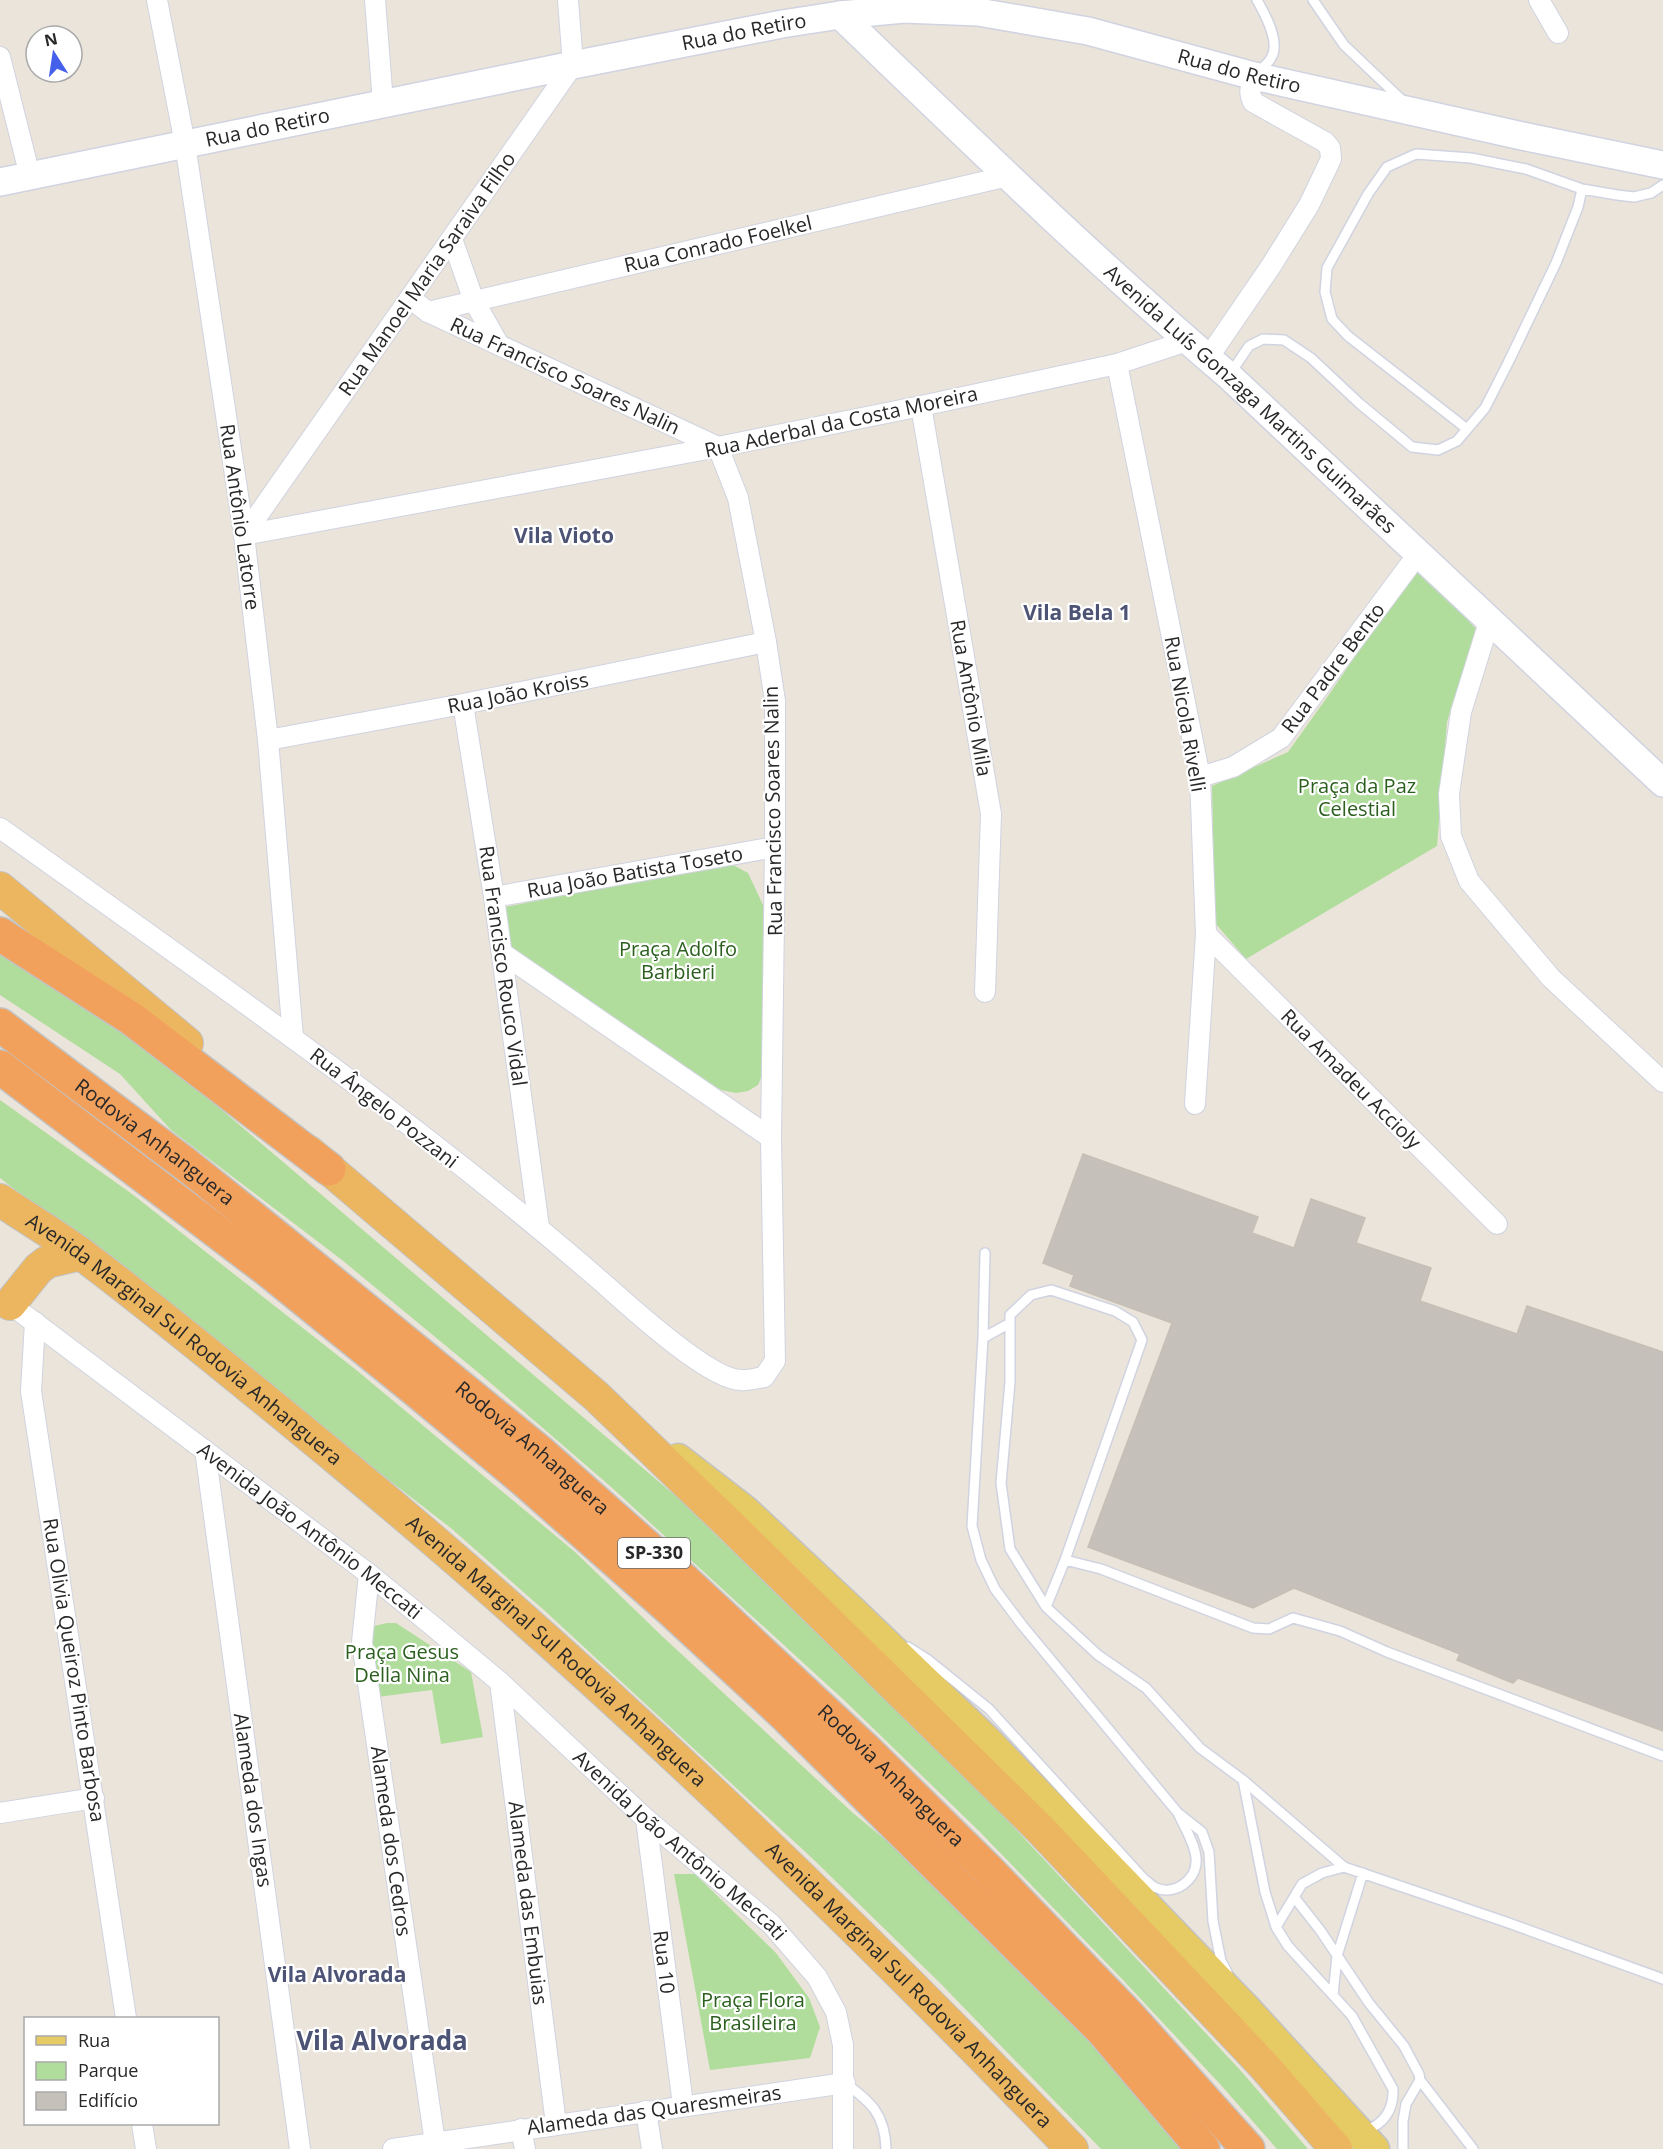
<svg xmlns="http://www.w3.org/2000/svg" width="1663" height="2149" viewBox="0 0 1663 2149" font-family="'Open Sans',sans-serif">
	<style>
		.green { fill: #b0dd9b }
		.building { fill: #c5c0ba; stroke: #c5bfb5; stroke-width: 1.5 }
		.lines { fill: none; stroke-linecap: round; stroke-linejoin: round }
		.service-casing { stroke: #d0d3e0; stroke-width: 12 }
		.minor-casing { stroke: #d0d3e0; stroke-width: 22 }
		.secondary-casing { stroke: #d0d3e0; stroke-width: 30 }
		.primary-casing { stroke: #c3c3c3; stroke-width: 33 }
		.trunk-casing { stroke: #c3c3c3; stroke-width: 34 }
		.motorway-casing { stroke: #c3c3c3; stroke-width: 36 }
		.service { stroke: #fff; stroke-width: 9 }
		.minor { stroke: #fff; stroke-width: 20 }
		.secondary { stroke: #fff; stroke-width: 27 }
		.primary { stroke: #e6ca64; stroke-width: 30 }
		.trunk { stroke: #ecb660; stroke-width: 32 }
		.motorway { stroke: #f2a15d; stroke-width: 33 }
		.labels { text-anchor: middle; stroke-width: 4.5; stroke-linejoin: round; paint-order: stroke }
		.shield { fill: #fff; stroke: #686868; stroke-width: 1.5 }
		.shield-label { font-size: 18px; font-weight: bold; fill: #282828 }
		.street-label { font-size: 20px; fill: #282828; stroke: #fff }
		.park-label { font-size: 20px; fill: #2b5f1e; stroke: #fff }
		.neighbourhood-label { font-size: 21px; font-weight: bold; fill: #4c5375; stroke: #fff }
		.district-label { font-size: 26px; font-weight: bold; fill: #4c5375; stroke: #fff }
	</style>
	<rect width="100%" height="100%" fill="#eae4db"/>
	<path class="green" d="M 1417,566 L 1476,629 L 1447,722 L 1437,846 L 1246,959 L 1215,923 L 1212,786 L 1288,752 L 1328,696 Z
		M 723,864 L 735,866 L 748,873 L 763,905 L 767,1040 L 765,1068 L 758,1085 L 748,1091 L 736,1093 L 721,1090 L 506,951 L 500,908 Z
		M 0,946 L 142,1044 L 209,1099 L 678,1498 L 994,1806 L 1241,2071 L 1308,2149 L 1277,2149 L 1220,2084 L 1123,1980 L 979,1831 L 845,1701 L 610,1486 L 480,1374 L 342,1260 L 171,1130 L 120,1074 L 0,995 Z
		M 0,1100 L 132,1194 L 355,1369 L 575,1552 L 663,1637 L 853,1813 L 940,1885 L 1023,1968 L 1191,2149 L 1101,2149 L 940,1983 L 813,1859 L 545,1611 L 452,1529 L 0,1178 Z
		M 387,1623 L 396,1623 L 471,1672 L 483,1737 L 441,1744 L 432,1690 L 377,1697 L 370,1627 Z
		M 674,1874 L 695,1874 L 776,1953 L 809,1998 L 820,2027 L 810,2058 L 710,2070 Z"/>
	<path class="building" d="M 1083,1154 L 1258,1217 L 1252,1233 L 1294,1248 L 1311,1199 L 1365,1218 L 1356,1243 L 1431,1268 L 1420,1301 L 1517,1334 L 1527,1306 L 1663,1352 L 1663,1731 L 1518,1678 L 1513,1683 L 1457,1660 L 1460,1654 L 1294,1588 L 1253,1608 L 1088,1547 L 1172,1323 L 1070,1286 L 1074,1275 L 1043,1263 Z"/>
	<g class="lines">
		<g class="service-casing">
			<path id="service" d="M 1257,0 C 1265,14 1281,43 1271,58 C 1268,64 1262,68 1258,72
				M 1313,0 L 1344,45 L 1404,102
				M 1230,374 L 1249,346 L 1263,339 L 1284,340 L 1311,358 L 1359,403 L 1412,447 L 1438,450 L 1457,441 L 1485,408 L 1508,363 L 1556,263 L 1578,207 L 1582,189
				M 1467,429 L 1348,336 L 1332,319 L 1325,292 L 1327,268 L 1368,194 L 1387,167 L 1416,154 L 1471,158 L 1526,169 L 1582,189 L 1617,195 L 1634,197 L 1651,193 L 1663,185
				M 985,1253 L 983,1338 L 972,1526 L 981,1560 L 995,1589 L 1022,1625 L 1178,1813 L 1202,1832 L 1209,1852 L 1213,1921 L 1221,1961 L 1227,1972
				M 983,1338 L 1010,1323
				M 1065,1560 L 1101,1569 L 1253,1628 L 1269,1629 L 1293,1618 L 1340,1631 L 1387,1652 L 1663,1756
				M 1046,1607 L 1065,1560 L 1142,1340 L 1133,1322 L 1115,1311 L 1051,1290 L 1031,1295 L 1010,1315 L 1010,1382 L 1001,1483 L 1010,1549 L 1046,1607 L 1098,1655 L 1146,1688 L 1200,1748 L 1243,1780 L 1265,1892 L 1276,1927 L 1288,1946 L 1352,2016 L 1393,2089 C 1394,2109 1384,2125 1365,2130
				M 908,1647 L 927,1659 L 989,1709 L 1143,1878 C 1147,1881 1151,1885 1154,1887 C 1174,1897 1198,1880 1196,1858 C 1195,1844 1185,1828 1179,1815
				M 1243,1780 L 1344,1867 L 1503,1921 L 1663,1979
				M 1294,1897 L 1320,1930 L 1369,2003 L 1404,2046 L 1419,2074 L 1420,2080 L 1406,2104 L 1403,2121 L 1403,2149
				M 1276,1927 L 1302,1884 L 1322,1873 L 1344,1867
				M 1333,1995 L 1337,1956 L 1363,1873
				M 1420,2080 L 1473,2149
				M 845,2083 C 871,2102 885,2114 886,2149"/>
		</g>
		<g class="minor-casing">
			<g id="minor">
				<path d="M 157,0 L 185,144 L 244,535 L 268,740 L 293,1037"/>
				<path d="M 375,0 L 383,103"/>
				<path d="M 1539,0 L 1558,33"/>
				<path d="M 0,57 L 30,176"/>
				<path d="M 452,239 L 474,301 L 499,345"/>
				<path d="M 428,312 L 1008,176"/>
				<path d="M 1208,358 L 1271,266 L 1309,205 L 1331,159 L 1330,148 L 1325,142 L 1253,102 C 1248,92 1251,86 1254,76"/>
				<path d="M 1117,364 L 1200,777 L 1206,934 L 1195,1104"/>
				<path d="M 921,406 L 991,814 L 985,992"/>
				<path d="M 244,535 L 718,447 L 921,406 L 1117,364 L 1187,341"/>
				<path d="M 244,535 L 573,65 L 568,0"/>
				<path d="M 1489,622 L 1461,712 L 1449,794 L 1451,836 L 1469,881 L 1551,978 L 1663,1082"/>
				<path d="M 463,704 L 494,897 L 539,1227"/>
				<path d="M 268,740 L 463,704 L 766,642"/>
				<path d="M 1200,777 L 1233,767 L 1281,738 L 1418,554"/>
				<path d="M 0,828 C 204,974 412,1117 602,1282 C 628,1305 709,1380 741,1380 C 748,1381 757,1378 764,1377 L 775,1361 L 771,1138 L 775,847 L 775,701 L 766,642 L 738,498 L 718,447 L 428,312 L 410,298"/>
				<path d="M 494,897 L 775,847"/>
				<path d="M 1206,934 L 1497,1224"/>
				<path d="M 502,953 L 771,1138"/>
				<path id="s1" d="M 10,1304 L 369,1574 L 434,1627 L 500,1682 L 646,1819 L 771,1924 L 817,1977 L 836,2012 L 843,2045 L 843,2149"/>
				<path d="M 35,1322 L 31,1391 L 126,2018"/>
				<path d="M 205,1450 L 300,2149"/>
				<path d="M 369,1574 L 362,1642 L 435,2143"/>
				<path d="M 500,1682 L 556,2124"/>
				<path d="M 0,1813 L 94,1798"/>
				<path d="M 646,1819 L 683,2105"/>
				<path d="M 646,2111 L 652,2149"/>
				<path d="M 142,2124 L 146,2149"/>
				<path d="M 521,2129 L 525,2149"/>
				<path d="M 393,2149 L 845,2083"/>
			</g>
		</g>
		<g class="secondary-casing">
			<g id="secondary">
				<path id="s2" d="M 840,15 C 968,138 1094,261 1229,376 L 1663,783"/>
				<path id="s3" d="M 0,182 L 573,65 L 782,24 L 840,15 L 904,9 L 978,12 L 1088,31 L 1254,76 L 1522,136 L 1663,165"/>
			</g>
		</g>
		<g class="primary-casing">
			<path id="primary" d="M 678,1459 L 744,1510 L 854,1613 L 986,1740 L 1246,2009 L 1374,2149"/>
		</g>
		<g class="trunk-casing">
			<g id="trunk">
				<path d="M 0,888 L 187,1043"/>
				<path d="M 309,1152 L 596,1396 L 729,1524 L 1040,1829 L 1264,2066 L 1336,2149"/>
				<path id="s4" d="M 0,1200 C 28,1219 57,1236 84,1256 C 170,1321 253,1390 337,1459 C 596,1673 839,1907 1072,2149"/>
				<path d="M 10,1304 L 38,1269 L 47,1262 L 81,1254"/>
			</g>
		</g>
		<g class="motorway-casing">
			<g id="motorway">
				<path d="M 0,934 L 132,1019 L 329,1169"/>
				<path id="s5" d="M 0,1025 L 188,1166 L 279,1239 L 541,1453 L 672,1569 L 867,1751 L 987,1869 L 1128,2015 L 1248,2149"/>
				<path d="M 0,1067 L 269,1271 L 417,1391 L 524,1480 L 670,1609 L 785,1715 L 1103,2031 L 1203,2149"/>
			</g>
		</g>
		<use href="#service" class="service"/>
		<use href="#minor" class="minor"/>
		<use href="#secondary" class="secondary"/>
		<use href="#primary" class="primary"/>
		<use href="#trunk" class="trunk"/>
		<use href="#motorway" class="motorway"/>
	</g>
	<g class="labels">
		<rect class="shield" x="618" y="1538" width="72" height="30" rx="4.5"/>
		<g class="shield-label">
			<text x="654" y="1559">SP-330</text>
		</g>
		<g class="street-label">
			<text dy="7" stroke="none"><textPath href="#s3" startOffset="759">Rua do Retiro</textPath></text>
			<text dy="7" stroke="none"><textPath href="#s3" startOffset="1263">Rua do Retiro</textPath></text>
			<text dy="7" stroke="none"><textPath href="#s3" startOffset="273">Rua do Retiro</textPath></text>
			<text transform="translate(718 244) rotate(-13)" y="7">Rua Conrado Foelkel</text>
			<text transform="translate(427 274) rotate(-55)" y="7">Rua Manoel Maria Saraiva Filho</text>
			<text transform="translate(565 376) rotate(25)" y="7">Rua Francisco Soares Nalin</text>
			<text dy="7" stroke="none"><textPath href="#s2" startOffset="562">Avenida Luís Gonzaga Martins Guimarães</textPath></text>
			<text transform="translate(841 422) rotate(-12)" y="7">Rua Aderbal da Costa Moreira</text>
			<text transform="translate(240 517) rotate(82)" y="7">Rua Antônio Latorre</text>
			<text transform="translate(1333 668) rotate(-53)" y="7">Rua Padre Bento</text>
			<text transform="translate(518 693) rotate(-11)" y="7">Rua João Kroiss</text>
			<text transform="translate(971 698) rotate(80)" y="7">Rua Antônio Mila</text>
			<text transform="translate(1185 714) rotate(80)" y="7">Rua Nicola Rivelli</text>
			<text transform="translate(773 811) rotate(-91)" y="7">Rua Francisco Soares Nalin</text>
			<text transform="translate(635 872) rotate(-10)" y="7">Rua João Batista Toseto</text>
			<text transform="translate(503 966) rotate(82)" y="7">Rua Francisco Rouco Vidal</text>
			<text transform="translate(1351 1079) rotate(45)" y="7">Rua Amadeu Accioly</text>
			<text transform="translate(384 1108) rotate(38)" y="7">Rua Ângelo Pozzani</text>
			<text dy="7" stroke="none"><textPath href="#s5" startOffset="194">Rodovia Anhanguera</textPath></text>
			<text dy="7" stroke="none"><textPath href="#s4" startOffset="231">Avenida Marginal Sul Rodovia Anhanguera</textPath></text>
			<text dy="7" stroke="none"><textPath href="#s5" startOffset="680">Rodovia Anhanguera</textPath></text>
			<text dy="7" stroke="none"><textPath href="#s1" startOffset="376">Avenida João Antônio Meccati</textPath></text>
			<text dy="7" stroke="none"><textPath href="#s4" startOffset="717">Avenida Marginal Sul Rodovia Anhanguera</textPath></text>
			<text transform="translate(74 1670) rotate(81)" y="7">Rua Olivia Queiroz Pinto Barbosa</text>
			<text dy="7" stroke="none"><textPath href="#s5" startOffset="1166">Rodovia Anhanguera</textPath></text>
			<text transform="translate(253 1800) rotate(82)" y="7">Alameda dos Ingas</text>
			<text transform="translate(391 1841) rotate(82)" y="7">Alameda dos Cedros</text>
			<text dy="7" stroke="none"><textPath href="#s1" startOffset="862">Avenida João Antônio Meccati</textPath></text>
			<text transform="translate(528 1903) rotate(83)" y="7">Alameda das Embuias</text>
			<text transform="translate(664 1962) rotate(83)" y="7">Rua 10</text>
			<text dy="7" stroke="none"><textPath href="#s4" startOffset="1203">Avenida Marginal Sul Rodovia Anhanguera</textPath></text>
			<text transform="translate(654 2110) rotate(-8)" y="7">Alameda das Quaresmeiras</text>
		</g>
		<g class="park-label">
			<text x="1357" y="793">Praça da Paz<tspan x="1357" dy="23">Celestial</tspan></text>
			<text x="678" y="956">Praça Adolfo<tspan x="678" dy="23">Barbieri</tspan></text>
			<text x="402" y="1659">Praça Gesus<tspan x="402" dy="23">Della Nina</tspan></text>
			<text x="753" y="2007">Praça Flora<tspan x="753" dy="23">Brasileira</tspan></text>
		</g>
		<g class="neighbourhood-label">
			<text x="564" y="543">Vila Vioto</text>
			<text x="1077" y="620">Vila Bela 1</text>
			<text x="337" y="1982">Vila Alvorada</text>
		</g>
		<g class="district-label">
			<text x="382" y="2050">Vila Alvorada</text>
		</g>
	</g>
	<rect x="24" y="2017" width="195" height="108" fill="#ffffff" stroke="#a9a9a9" stroke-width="1.5"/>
	<rect x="36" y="2036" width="30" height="9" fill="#e6ca64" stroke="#a9a9a9" stroke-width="1.5"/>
	<text x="78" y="2047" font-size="18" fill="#282828">Rua</text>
	<rect x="36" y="2062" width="30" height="18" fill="#b0dd9b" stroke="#a9a9a9" stroke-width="1.5"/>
	<text x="78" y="2077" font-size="18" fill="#282828">Parque</text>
	<rect x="36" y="2092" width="30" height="18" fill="#c5c0ba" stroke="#a9a9a9" stroke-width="1.5"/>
	<text x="78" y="2107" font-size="18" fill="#282828">Edifício</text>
	<g transform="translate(54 54) rotate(348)"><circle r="28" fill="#ffffff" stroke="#a9a9a9" stroke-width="1.5"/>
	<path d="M0-4.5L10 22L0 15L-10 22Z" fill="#4561ec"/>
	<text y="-9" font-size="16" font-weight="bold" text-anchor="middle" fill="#282828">N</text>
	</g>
</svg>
